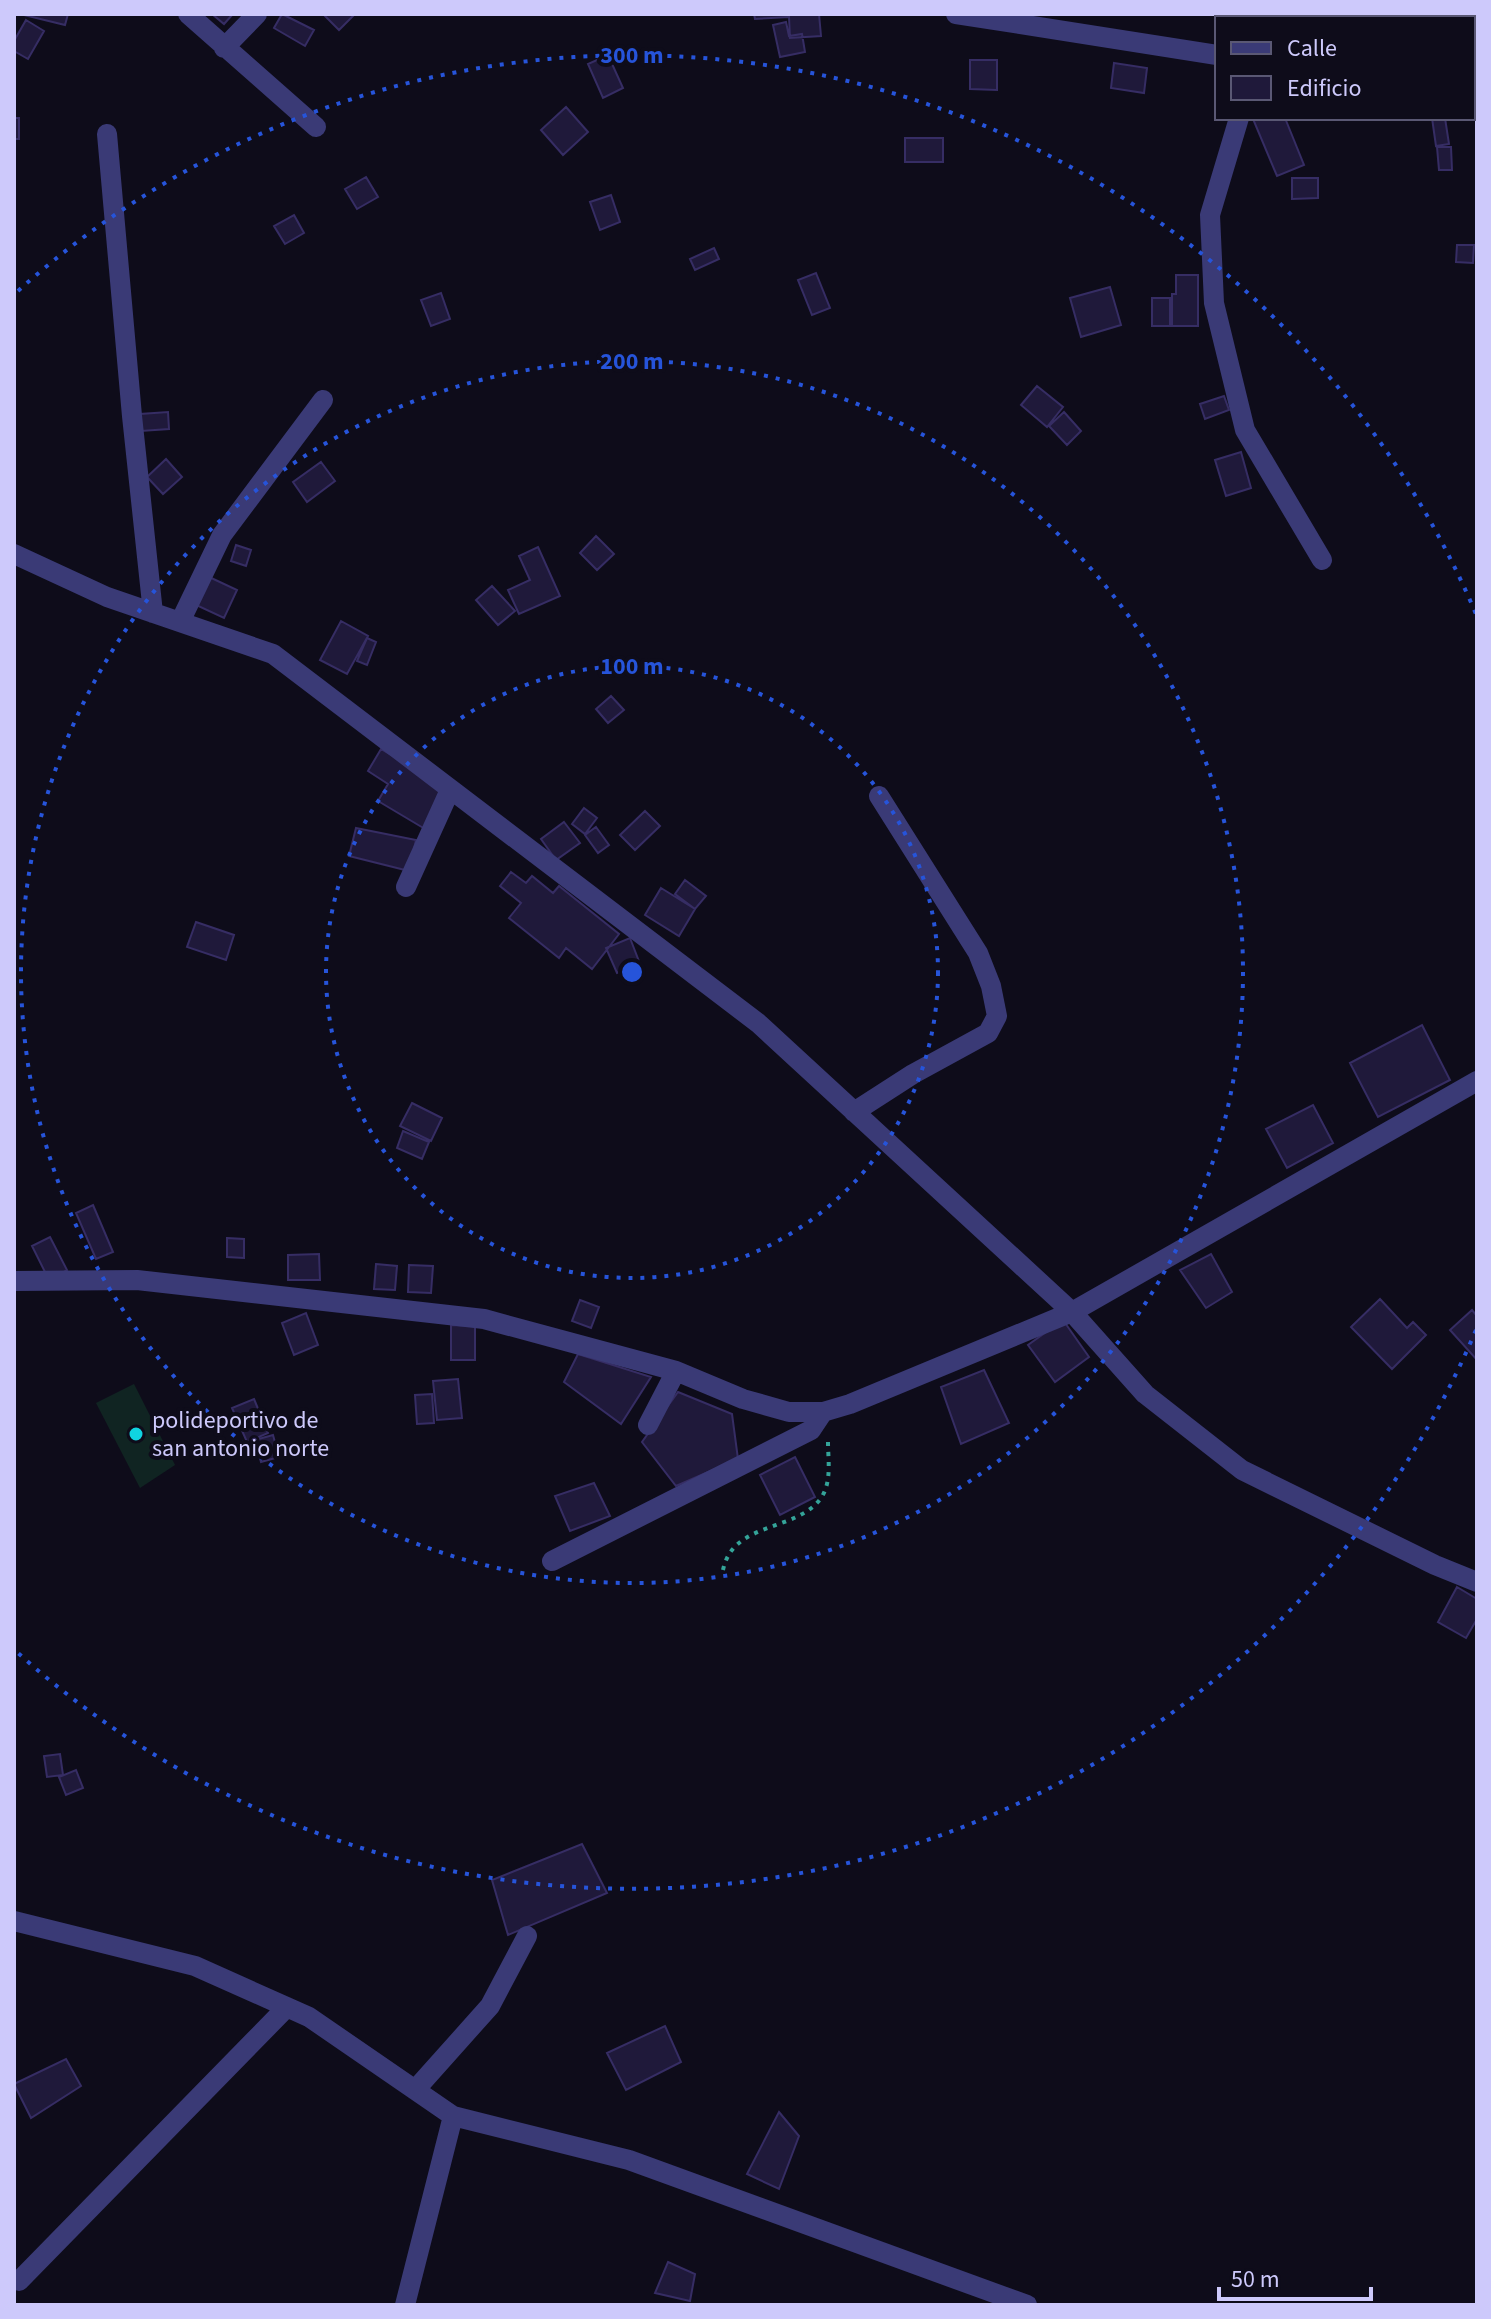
<svg xmlns="http://www.w3.org/2000/svg" width="1491" height="2319" viewBox="0 0 1491 2319" font-family="'Source Sans 3',sans-serif">
	<style>
		.green { fill: #102422 }
		.building { fill: #1f193a; stroke: #362d64; stroke-width: 2 }
		.lines { fill: none; stroke-linecap: round; stroke-linejoin: round }
		.path { stroke: #34a499; stroke-width: 4; stroke-dasharray: 4 6; stroke-linecap: butt }
		.minor { stroke: #3a3a76; stroke-width: 20 }
		.ring { fill: none; stroke: #2654da; stroke-width: 4; stroke-dasharray: 4 8 }
		.poi-dot { fill: #10d4e0; stroke: #0e0c1a; stroke-width: 3 }
		.labels { text-anchor: middle; stroke-width: 8; stroke-linejoin: round; paint-order: stroke }
		.poi-label { font-size: 24px; fill: #cdc9fb; stroke: #0e0c1a; text-anchor: start }
		.centre { fill: #2654da; stroke: #0e0c1a; stroke-width: 4 }
		.ring-label { font-size: 24px; text-anchor: middle; font-weight: bold; fill: #2654da; stroke: #0e0c1a; stroke-width: 8; stroke-linejoin: round; paint-order: stroke }
	</style>
	<rect width="100%" height="100%" fill="#0e0c1a"/>
	<path class="green" d="M 134,1384 L 175,1465 L 140,1488 L 96,1403 Z"/>
	<path class="building" d="M 20,14 L 68,14 L 65,25 Z
		M 212,14 L 233,14 L 224,24 Z
		M 282,14 L 314,30 L 305,46 L 274,28 Z
		M 323,14 L 355,14 L 339,30 Z
		M 754,14 L 819,14 L 821,36 L 790,38 L 789,17 L 755,19 Z
		M 26,20 L 44,31 L 28,59 L 14,51 L 14,41 Z
		M 786,22 L 789,36 L 802,34 L 805,52 L 780,57 L 773,25 Z
		M 608,55 L 623,88 L 603,98 L 588,64 Z
		M 970,60 L 997,60 L 997,90 L 970,89 Z
		M 1114,63 L 1147,68 L 1144,93 L 1111,88 Z
		M 566,107 L 588,132 L 563,155 L 541,130 Z
		M 14,118 L 19,118 L 19,139 L 14,139 Z
		M 1285,118 L 1304,165 L 1277,176 L 1253,119 Z
		M 1432,118 L 1445,118 L 1449,144 L 1436,146 Z
		M 905,138 L 943,138 L 943,162 L 905,162 Z
		M 1437,147 L 1451,147 L 1452,170 L 1439,170 Z
		M 366,177 L 378,197 L 357,209 L 345,189 Z
		M 1292,178 L 1318,178 L 1318,198 L 1292,199 Z
		M 611,195 L 620,222 L 600,230 L 590,202 Z
		M 294,215 L 304,233 L 285,244 L 274,226 Z
		M 1457,245 L 1474,245 L 1473,263 L 1456,262 Z
		M 714,248 L 719,259 L 695,270 L 690,259 Z
		M 816,273 L 830,308 L 812,315 L 798,280 Z
		M 1176,275 L 1198,275 L 1198,326 L 1172,326 L 1172,294 L 1176,294 Z
		M 1110,287 L 1121,325 L 1081,337 L 1070,298 Z
		M 441,293 L 450,319 L 431,326 L 421,300 Z
		M 1152,298 L 1170,298 L 1170,326 L 1152,326 Z
		M 1037,386 L 1063,407 L 1047,427 L 1021,405 Z
		M 1224,396 L 1229,410 L 1205,419 L 1200,404 Z
		M 168,412 L 169,429 L 141,431 L 140,414 Z
		M 1064,412 L 1081,431 L 1067,445 L 1049,426 Z
		M 1241,452 L 1251,488 L 1226,496 L 1215,460 Z
		M 166,459 L 182,477 L 163,494 L 147,477 Z
		M 321,462 L 335,481 L 307,502 L 293,482 Z
		M 596,536 L 614,554 L 597,570 L 580,553 Z
		M 236,545 L 251,550 L 246,566 L 231,561 Z
		M 538,547 L 560,596 L 519,614 L 508,590 L 530,580 L 519,556 Z
		M 207,576 L 237,590 L 224,618 L 194,604 Z
		M 492,586 L 515,611 L 498,625 L 476,600 Z
		M 341,621 L 368,636 L 347,674 L 320,660 Z
		M 367,638 L 376,642 L 367,665 L 357,661 Z
		M 611,696 L 624,710 L 608,723 L 596,709 Z
		M 381,749 L 449,789 L 425,829 L 378,801 L 388,784 L 368,771 Z
		M 584,808 L 597,818 L 585,834 L 572,824 Z
		M 645,811 L 660,826 L 635,850 L 620,835 Z
		M 564,822 L 580,843 L 556,860 L 541,839 Z
		M 596,827 L 609,845 L 598,853 L 585,835 Z
		M 356,828 L 416,840 L 409,871 L 349,856 Z
		M 511,872 L 526,883 L 532,876 L 553,893 L 559,886 L 619,934 L 592,969 L 566,948 L 559,958 L 509,918 L 521,903 L 500,886 Z
		M 685,880 L 706,896 L 695,909 L 675,894 Z
		M 661,888 L 695,909 L 679,936 L 645,915 Z
		M 196,922 L 234,935 L 226,960 L 187,947 Z
		M 630,938 L 640,964 L 617,973 L 606,948 Z
		M 1422,1025 L 1450,1080 L 1378,1117 L 1350,1063 Z
		M 412,1103 L 442,1118 L 431,1141 L 400,1126 Z
		M 1313,1105 L 1333,1143 L 1287,1168 L 1266,1129 Z
		M 403,1131 L 429,1142 L 422,1159 L 397,1148 Z
		M 93,1205 L 113,1252 L 96,1259 L 76,1213 Z
		M 50,1237 L 67,1270 L 49,1280 L 32,1246 Z
		M 227,1238 L 244,1239 L 244,1258 L 227,1257 Z
		M 319,1254 L 320,1280 L 288,1280 L 288,1255 Z
		M 1211,1254 L 1232,1292 L 1206,1308 L 1180,1270 Z
		M 376,1264 L 397,1266 L 395,1290 L 374,1289 Z
		M 409,1265 L 433,1266 L 431,1293 L 408,1292 Z
		M 1380,1299 L 1407,1328 L 1413,1322 L 1426,1335 L 1392,1369 L 1351,1327 Z
		M 580,1300 L 599,1307 L 591,1328 L 572,1321 Z
		M 1472,1310 L 1477,1316 L 1477,1360 L 1450,1330 Z
		M 306,1313 L 318,1345 L 294,1355 L 282,1323 Z
		M 1063,1320 L 1089,1357 L 1055,1382 L 1028,1345 Z
		M 451,1325 L 475,1326 L 475,1360 L 451,1360 Z
		M 578,1354 L 651,1377 L 621,1424 L 564,1382 Z
		M 984,1370 L 1009,1423 L 961,1444 L 941,1387 Z
		M 458,1379 L 462,1418 L 437,1420 L 433,1381 Z
		M 678,1392 L 732,1414 L 738,1459 L 676,1486 L 642,1442 Z
		M 432,1394 L 434,1423 L 417,1424 L 415,1395 Z
		M 254,1399 L 268,1433 L 247,1442 L 232,1408 Z
		M 273,1435 L 279,1457 L 261,1462 L 255,1440 Z
		M 795,1457 L 815,1497 L 780,1515 L 760,1475 Z
		M 594,1483 L 610,1516 L 570,1531 L 555,1496 Z
		M 1457,1587 L 1477,1599 L 1477,1619 L 1466,1638 L 1438,1622 Z
		M 60,1754 L 63,1775 L 47,1777 L 44,1756 Z
		M 76,1770 L 83,1788 L 66,1795 L 59,1777 Z
		M 582,1844 L 607,1893 L 508,1935 L 492,1880 Z
		M 665,2026 L 681,2062 L 626,2090 L 607,2053 Z
		M 66,2059 L 81,2086 L 31,2118 L 14,2084 Z
		M 779,2112 L 799,2136 L 779,2189 L 747,2174 Z
		M 668,2262 L 695,2274 L 690,2301 L 655,2293 Z"/>
	<g class="lines">
		<path class="path" d="M 723,1570 C 733,1521 797,1532 821,1498 C 832,1482 828,1460 828,1442"/>
		<path class="minor" d="M 188,14 L 316,127
			M 956,14 L 1217,55
			M 1473,39 L 1477,38
			M 224,48 L 257,14
			M 1239,118 L 1210,215 L 1214,303 L 1245,430 L 1322,560
			M 107,134 L 132,416 L 153,613
			M 14,554 L 107,597 L 273,654 L 758,1023 L 1072,1312 L 1145,1394 L 1242,1470 L 1435,1565 L 1477,1582
			M 180,622 L 222,535 L 323,400
			M 406,887 L 450,790
			M 854,1112 L 913,1074 L 988,1033 L 997,1016 L 991,986 L 978,953 L 879,796
			M 14,1281 L 137,1280 L 484,1319 L 676,1371 L 743,1399 L 789,1412 L 823,1412 L 850,1404 L 1072,1312 L 1477,1081
			M 648,1425 L 676,1371
			M 552,1561 L 811,1430 L 823,1412
			M 14,1921 L 195,1966 L 309,2017 L 453,2116 L 629,2160 L 1027,2305
			M 415,2090 L 490,2006 L 527,1936
			M 19,2281 L 287,2007
			M 405,2305 L 453,2116"/>
	</g>
	<g class="ring">
		<circle cx="632" cy="972" r="306"/>
		<circle cx="632" cy="972" r="611"/>
		<path d="M1476 1330A917 917 0 0 1 18 1653M18 291A917 917 0 0 1 1476 614"/>
	</g>
	<circle class="poi-dot" cx="136" cy="1434" r="8"/>
	<g class="labels">
		<g class="poi-label">
			<text x="152" y="1428">polideportivo de<tspan x="152" dy="28">san antonio norte</tspan></text>
		</g>
	</g>
	<circle cx="632" cy="972" r="12" class="centre"/>
	<g class="ring-label">
		<text x="632" y="63">300 m</text>
		<text x="632" y="369">200 m</text>
		<text x="632" y="674">100 m</text>
	</g>
	<rect width="1491" height="2319" fill="none" stroke="#cdc9fb" stroke-width="32"/>
	<rect x="1215" y="16" width="260" height="104" fill="#0e0c1a" stroke="#5a5874" stroke-width="2"/>
	<rect x="1231" y="42" width="40" height="12" fill="#3a3a76" stroke="#5a5874" stroke-width="2"/>
	<text x="1287" y="56" font-size="24" fill="#cdc9fb">Calle</text>
	<rect x="1231" y="76" width="40" height="24" fill="#1f193a" stroke="#5a5874" stroke-width="2"/>
	<text x="1287" y="96" font-size="24" fill="#cdc9fb">Edificio</text>
	<path d="M1219 2287v12h152v-12" fill="none" stroke="#cdc9fb" stroke-width="4"/>
	<text x="1231" y="2287" font-size="24" fill="#cdc9fb" stroke="#0e0c1a" stroke-width="6" paint-order="stroke">50 m</text>
</svg>
